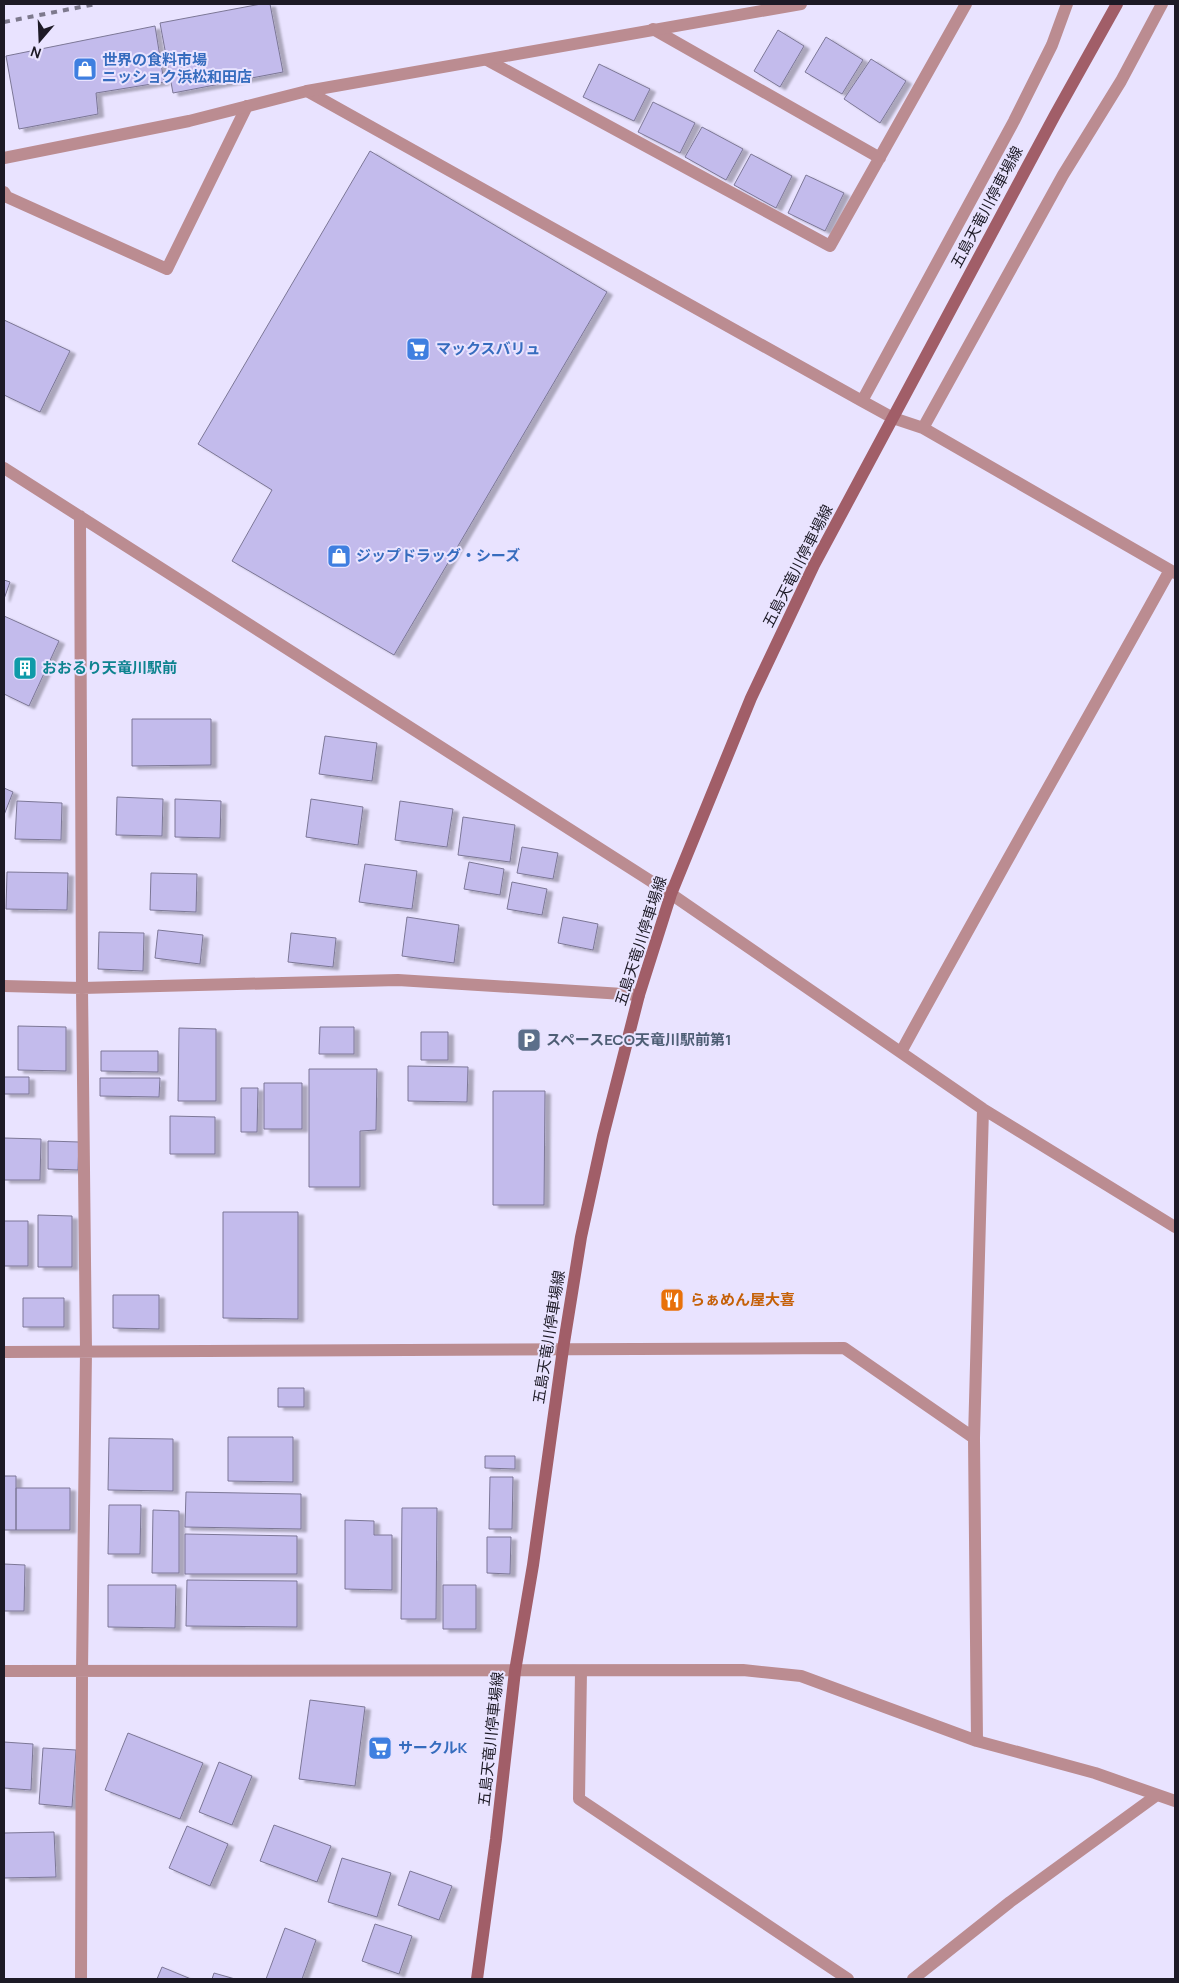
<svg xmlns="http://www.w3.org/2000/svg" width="1179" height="1983" viewBox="0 0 1179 1983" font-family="Manrope,'Noto Sans JP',sans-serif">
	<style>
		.building { fill: #c3bbec; stroke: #7c7796; filter: url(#shadow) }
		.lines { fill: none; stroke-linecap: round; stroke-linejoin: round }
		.service { stroke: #bb8c91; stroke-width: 12 }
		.minor { stroke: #bb8c91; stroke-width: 12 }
		.tertiary { stroke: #bb8c91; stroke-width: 12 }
		.secondary { stroke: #a15e68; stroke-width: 12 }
		.rail { stroke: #7d798d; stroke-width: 4; stroke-dasharray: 6 6; stroke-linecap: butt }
		.labels { text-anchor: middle; stroke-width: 4; stroke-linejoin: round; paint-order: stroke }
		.shop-label { font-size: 15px; font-weight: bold; fill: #366cbe; stroke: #e9e3ff; text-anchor: start }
		.street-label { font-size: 15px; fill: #1d1a26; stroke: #e9e3ff }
		.culture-label { font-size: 15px; font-weight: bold; fill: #0d838f; stroke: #e9e3ff; text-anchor: start }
		.service-label { font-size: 15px; font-weight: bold; fill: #4e5e75; stroke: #e9e3ff; text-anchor: start }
		.food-label { font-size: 15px; font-weight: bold; fill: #c56008; stroke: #e9e3ff; text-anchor: start }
	</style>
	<defs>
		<filter id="shadow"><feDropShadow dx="5.5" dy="3" stdDeviation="1" flood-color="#0004"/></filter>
	</defs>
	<rect width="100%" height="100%" fill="#e9e3ff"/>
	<path class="building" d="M 261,4 L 270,4 L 283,72 L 173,93 L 160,23 Z
		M 155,26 L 164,82 L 96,93 L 98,114 L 19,129 L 6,56 Z
		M 778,30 L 804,46 L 780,87 L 754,71 Z
		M 826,37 L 863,60 L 842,94 L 805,72 Z
		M 871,59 L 906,81 L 880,123 L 844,99 Z
		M 599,64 L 650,89 L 634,121 L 583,97 Z
		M 653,102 L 695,123 L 680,153 L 638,132 Z
		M 702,127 L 743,149 L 726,180 L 685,157 Z
		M 370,151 L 607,292 L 394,655 L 232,561 L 272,490 L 198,444 Z
		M 751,154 L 792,176 L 776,208 L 734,185 Z
		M 806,175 L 844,193 L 825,231 L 788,213 Z
		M 4,320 L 70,351 L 40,412 L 4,395 Z
		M 4,580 L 10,582 L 4,599 Z
		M 4,616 L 59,641 L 29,706 L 4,694 Z
		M 132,719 L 211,719 L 211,765 L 132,766 Z
		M 325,736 L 377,743 L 372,781 L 319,774 Z
		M 4,788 L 13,792 L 4,815 Z
		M 117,797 L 163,799 L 162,836 L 116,835 Z
		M 175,799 L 221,801 L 220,838 L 175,837 Z
		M 311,799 L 363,807 L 358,845 L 306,837 Z
		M 17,801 L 62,803 L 61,840 L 15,839 Z
		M 400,801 L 453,809 L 447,847 L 395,840 Z
		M 463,817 L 515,825 L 510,862 L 458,855 Z
		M 522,847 L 558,853 L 553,879 L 517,873 Z
		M 469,862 L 504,869 L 500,895 L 464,889 Z
		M 365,864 L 417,871 L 412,909 L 359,902 Z
		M 7,872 L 68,873 L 67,910 L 6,909 Z
		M 151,873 L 197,874 L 196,912 L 150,910 Z
		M 512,882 L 547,889 L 542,915 L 507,909 Z
		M 407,917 L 459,925 L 454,963 L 402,956 Z
		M 563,917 L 598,924 L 593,950 L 558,943 Z
		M 158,930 L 203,935 L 200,964 L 155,958 Z
		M 99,932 L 144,933 L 143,971 L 98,969 Z
		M 291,933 L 336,938 L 333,967 L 288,962 Z
		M 18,1026 L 66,1027 L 66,1071 L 18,1070 Z
		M 320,1027 L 354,1027 L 354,1054 L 319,1054 Z
		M 179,1028 L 216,1029 L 216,1101 L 178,1101 Z
		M 421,1032 L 448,1032 L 448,1060 L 421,1060 Z
		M 101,1051 L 158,1051 L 158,1072 L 101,1071 Z
		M 408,1066 L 468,1067 L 467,1102 L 408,1101 Z
		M 309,1069 L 377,1069 L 376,1130 L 360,1131 L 360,1187 L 309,1187 Z
		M 4,1077 L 29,1077 L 29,1094 L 4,1094 Z
		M 100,1078 L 160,1078 L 159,1097 L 100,1096 Z
		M 264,1083 L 302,1083 L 302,1129 L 264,1129 Z
		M 241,1088 L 258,1088 L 257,1132 L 241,1132 Z
		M 493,1091 L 545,1091 L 544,1205 L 493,1205 Z
		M 170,1116 L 215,1117 L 215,1154 L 170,1154 Z
		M 4,1138 L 41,1139 L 40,1180 L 4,1180 Z
		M 48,1141 L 79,1142 L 78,1170 L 48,1169 Z
		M 223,1212 L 298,1212 L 298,1319 L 223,1318 Z
		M 38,1215 L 72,1216 L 72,1267 L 38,1267 Z
		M 4,1221 L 28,1221 L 28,1266 L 4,1266 Z
		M 113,1295 L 159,1295 L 159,1329 L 113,1328 Z
		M 23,1298 L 64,1298 L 64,1327 L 23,1327 Z
		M 278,1388 L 304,1388 L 304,1407 L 278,1407 Z
		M 228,1437 L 293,1437 L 293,1482 L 228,1481 Z
		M 109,1438 L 173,1439 L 173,1491 L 108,1490 Z
		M 485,1456 L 515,1456 L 515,1469 L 485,1468 Z
		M 4,1476 L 16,1476 L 16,1530 L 4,1530 Z
		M 490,1477 L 513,1477 L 512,1529 L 489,1529 Z
		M 16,1488 L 70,1488 L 70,1530 L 16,1530 Z
		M 186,1492 L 301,1494 L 301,1529 L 185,1527 Z
		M 109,1505 L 141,1505 L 140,1554 L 108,1554 Z
		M 402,1508 L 437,1508 L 436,1619 L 401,1619 Z
		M 153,1510 L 179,1511 L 179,1573 L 152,1573 Z
		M 345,1520 L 374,1521 L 374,1535 L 392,1535 L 392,1590 L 345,1589 Z
		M 185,1534 L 297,1536 L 297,1574 L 185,1574 Z
		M 487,1537 L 511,1537 L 510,1574 L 487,1573 Z
		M 4,1564 L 25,1565 L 24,1611 L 4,1611 Z
		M 187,1580 L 297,1581 L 297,1627 L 186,1626 Z
		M 108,1585 L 176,1585 L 175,1628 L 108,1627 Z
		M 443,1585 L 476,1585 L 476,1629 L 443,1629 Z
		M 310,1700 L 365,1707 L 355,1786 L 299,1779 Z
		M 128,1733 L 203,1763 L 180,1819 L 105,1790 Z
		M 4,1742 L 33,1744 L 31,1790 L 4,1788 Z
		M 43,1748 L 76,1750 L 72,1807 L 39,1804 Z
		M 219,1762 L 252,1776 L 232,1825 L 199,1812 Z
		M 274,1825 L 331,1846 L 317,1882 L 260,1861 Z
		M 187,1826 L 228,1844 L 210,1886 L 169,1868 Z
		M 54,1832 L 56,1877 L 4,1878 L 4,1833 Z
		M 342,1858 L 391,1873 L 377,1917 L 328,1902 Z
		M 410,1871 L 452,1886 L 439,1920 L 398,1905 Z
		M 375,1924 L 412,1936 L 399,1974 L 362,1961 Z
		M 285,1928 L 316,1940 L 302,1979 L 266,1979 Z
		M 162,1967 L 191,1979 L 157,1979 Z
		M 214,1973 L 235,1979 L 212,1979 Z"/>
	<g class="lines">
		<path class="service" d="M 4,192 L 7,197 L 167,269 L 247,106"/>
		<path class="minor" d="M 653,29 L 880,158
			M 487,60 L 830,246 L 966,4
			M 307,91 L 862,401 L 893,418 L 923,428 L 1175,573
			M 862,401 L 1014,121 L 1052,45 L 1067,4
			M 923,428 L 1063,175 L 1121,81 L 1162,4
			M 4,468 L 671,894 L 983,1109 L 1175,1227
			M 80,516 L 82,988 L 86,1351 L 82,1671 L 81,1979
			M 4,986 L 82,988 L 398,980 L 639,995
			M 901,1052 C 989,890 1081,731 1170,570
			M 4,1352 L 844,1348 L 974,1438 L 977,1741
			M 974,1438 L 983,1109
			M 4,1671 L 743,1670 L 801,1676 L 977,1741 L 1095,1773 L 1175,1801
			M 581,1671 L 579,1799 L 848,1979
			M 913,1979 L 1010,1902 L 1157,1795"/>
		<path class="tertiary" d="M 4,158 L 189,121 L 307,91 L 801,4"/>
		<path class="secondary" d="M 477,1979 L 496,1839 L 515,1671 L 533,1565 L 563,1349 L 581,1237 L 603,1136 L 639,995 L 671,894 L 751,698 L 814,565 L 1055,115 L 1117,4"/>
		<path class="rail" d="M 4,22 L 96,4"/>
	</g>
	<defs>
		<g id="shop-square" transform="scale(1.25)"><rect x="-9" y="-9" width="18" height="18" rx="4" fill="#3f7fe0" stroke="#e9e3ff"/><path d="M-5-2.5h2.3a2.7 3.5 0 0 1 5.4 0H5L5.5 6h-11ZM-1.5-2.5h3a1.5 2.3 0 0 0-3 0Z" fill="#fff"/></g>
		<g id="supermarket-square" transform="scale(1.25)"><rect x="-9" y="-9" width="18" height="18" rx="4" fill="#3f7fe0" stroke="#e9e3ff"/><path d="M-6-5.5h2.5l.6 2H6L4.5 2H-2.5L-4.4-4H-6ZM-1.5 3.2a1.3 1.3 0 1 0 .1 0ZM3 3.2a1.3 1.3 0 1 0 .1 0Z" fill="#fff"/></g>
		<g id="building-square" transform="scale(1.25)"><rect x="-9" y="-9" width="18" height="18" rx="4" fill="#0f9aa8" stroke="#e9e3ff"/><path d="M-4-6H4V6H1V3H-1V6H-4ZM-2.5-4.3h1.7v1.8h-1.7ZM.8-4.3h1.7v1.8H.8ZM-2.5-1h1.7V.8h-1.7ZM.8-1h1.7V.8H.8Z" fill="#fff"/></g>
		<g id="parking-square" transform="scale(1.25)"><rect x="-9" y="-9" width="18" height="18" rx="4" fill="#5c6f8a" stroke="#e9e3ff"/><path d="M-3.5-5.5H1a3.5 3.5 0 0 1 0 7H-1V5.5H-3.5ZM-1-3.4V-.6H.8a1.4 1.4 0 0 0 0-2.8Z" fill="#fff"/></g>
		<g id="restaurant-square" transform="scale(1.25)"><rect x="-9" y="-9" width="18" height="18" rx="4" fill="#e8710a" stroke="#e9e3ff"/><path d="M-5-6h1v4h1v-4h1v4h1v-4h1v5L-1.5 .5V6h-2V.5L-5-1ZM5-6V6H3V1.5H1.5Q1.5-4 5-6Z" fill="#fff"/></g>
	</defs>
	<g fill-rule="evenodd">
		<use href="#shop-square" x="85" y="69"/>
		<use href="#supermarket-square" x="418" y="349"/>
		<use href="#shop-square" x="339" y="556"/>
		<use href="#building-square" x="25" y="668"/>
		<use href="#parking-square" x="529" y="1040"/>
		<use href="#restaurant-square" x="672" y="1300"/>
		<use href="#supermarket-square" x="380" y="1748"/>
	</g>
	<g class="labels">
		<g class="shop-label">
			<text x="102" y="65">世界の食料市場<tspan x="102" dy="17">ニッショク浜松和田店</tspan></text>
			<text x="436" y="354">マックスバリュ</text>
			<text x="356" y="561">ジップドラッグ・シーズ</text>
			<text x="398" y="1753">サークルK</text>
		</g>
		<g class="street-label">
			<text transform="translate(987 207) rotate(-62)" y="5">五島天竜川停車場線</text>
			<text transform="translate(798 566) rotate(-63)" y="5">五島天竜川停車場線</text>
			<text transform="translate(641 941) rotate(-72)" y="5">五島天竜川停車場線</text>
			<text transform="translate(549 1337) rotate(-81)" y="5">五島天竜川停車場線</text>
			<text transform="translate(491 1739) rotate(-84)" y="5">五島天竜川停車場線</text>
		</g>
		<g class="culture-label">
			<text x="42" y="673">おおるり天竜川駅前</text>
		</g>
		<g class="service-label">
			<text x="546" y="1045">スペースECO天竜川駅前第1</text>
		</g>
		<g class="food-label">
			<text x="690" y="1305">らぁめん屋大喜</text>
		</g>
	</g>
	<rect width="1179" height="1983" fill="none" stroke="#1d1a26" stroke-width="10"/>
	<g transform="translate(40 40) rotate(199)" stroke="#e9e3ff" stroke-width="4" paint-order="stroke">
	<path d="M0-4L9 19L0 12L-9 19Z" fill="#1d1a26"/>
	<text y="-8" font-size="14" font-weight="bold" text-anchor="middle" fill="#1d1a26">N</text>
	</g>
</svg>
